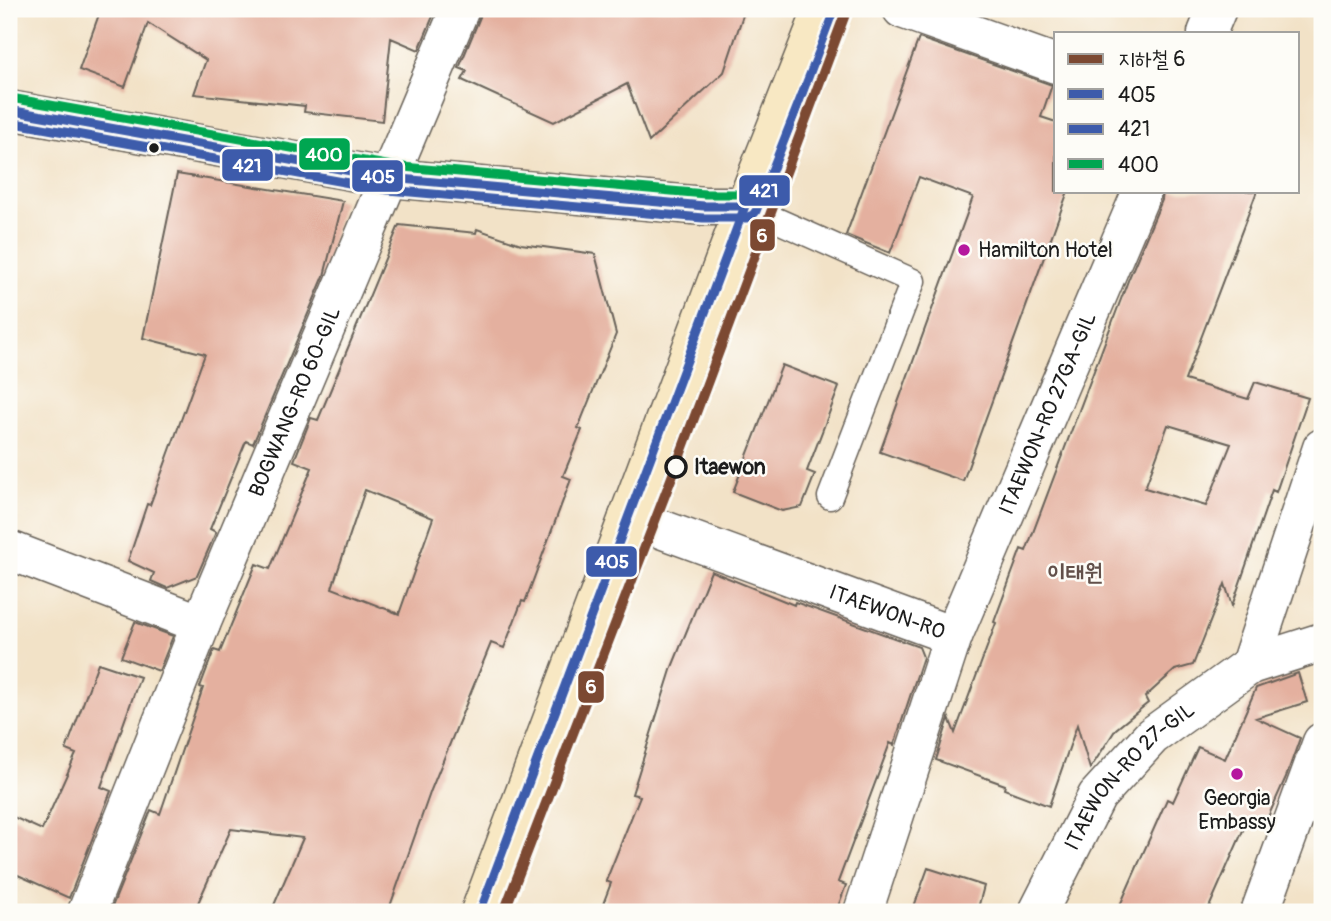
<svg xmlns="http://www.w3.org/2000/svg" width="1331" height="921" viewBox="0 0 1331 921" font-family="Pangolin,'Poor Story',sans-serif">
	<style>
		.building { fill: #e4b09f; fill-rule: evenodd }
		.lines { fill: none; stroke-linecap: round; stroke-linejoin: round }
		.service-casing { stroke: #676158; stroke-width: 27 }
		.minor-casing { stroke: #676158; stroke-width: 41 }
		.secondary-casing { stroke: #676158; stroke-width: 41 }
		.service { stroke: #fff; stroke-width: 24 }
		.minor { stroke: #fff; stroke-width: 38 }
		.secondary { stroke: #f8e8c3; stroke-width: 38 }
		.bus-1-casing { stroke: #fdfcf7; stroke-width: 14 }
		.bus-2-casing { stroke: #fdfcf7; stroke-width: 14 }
		.bus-3-casing { stroke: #fdfcf7; stroke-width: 14 }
		.bus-1 { stroke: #3d5bab; stroke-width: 9 }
		.bus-2 { stroke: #3d5bab; stroke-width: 9 }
		.bus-3 { stroke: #00a651; stroke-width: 9 }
		.metro-1-casing { stroke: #fdfcf7; stroke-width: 16 }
		.metro-1 { stroke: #7c4932; stroke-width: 10 }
		.bus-dot { fill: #1c1c1c; stroke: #fdfcf7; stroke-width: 2.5 }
		.poi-dot { fill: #b5179e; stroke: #fdfcf7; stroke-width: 2.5 }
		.stop-dot { fill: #fdfcf7; stroke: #1c1c1c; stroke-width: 3.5 }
		.labels { text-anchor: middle; stroke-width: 5; stroke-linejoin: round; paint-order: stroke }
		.poi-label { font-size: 21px; fill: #1c1c1c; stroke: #fdfcf7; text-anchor: start }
		.street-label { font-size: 21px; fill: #1c1c1c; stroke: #fdfcf7 }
		.stop-label { font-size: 21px; font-weight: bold; fill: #1c1c1c; stroke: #fdfcf7; text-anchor: start }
		.neighbourhood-label { font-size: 23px; font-weight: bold; fill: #62504a; stroke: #fdfcf7 }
		.line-badge { stroke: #fdfcf7; stroke-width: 2.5 }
		.badge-label { font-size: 19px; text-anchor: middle; font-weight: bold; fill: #fff }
	</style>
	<rect width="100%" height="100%" fill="#fdfcf7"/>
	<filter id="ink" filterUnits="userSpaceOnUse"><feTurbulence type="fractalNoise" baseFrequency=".0143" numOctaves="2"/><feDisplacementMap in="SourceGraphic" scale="14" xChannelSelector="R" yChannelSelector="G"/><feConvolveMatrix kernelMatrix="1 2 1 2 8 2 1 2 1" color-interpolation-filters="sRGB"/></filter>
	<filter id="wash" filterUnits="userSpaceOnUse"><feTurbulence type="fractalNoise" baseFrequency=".00686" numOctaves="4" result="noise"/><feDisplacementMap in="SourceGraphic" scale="28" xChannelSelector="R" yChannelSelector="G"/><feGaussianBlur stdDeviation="1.57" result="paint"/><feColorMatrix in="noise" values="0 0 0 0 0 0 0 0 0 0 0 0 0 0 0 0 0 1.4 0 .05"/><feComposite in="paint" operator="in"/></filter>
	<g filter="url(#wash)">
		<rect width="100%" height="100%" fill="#f2e2c7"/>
		<g id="blocks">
			<path class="building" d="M 101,9 L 436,9 L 419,50 L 391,38 L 382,121 L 304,112 L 305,106 L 194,94 L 206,60 L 148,23 L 125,87 L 79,70 Z
				M 481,9 L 745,9 L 724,72 L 649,142 L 627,84 L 554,122 L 462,80 L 467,71 L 459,68 L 480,17 Z
				M 919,38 L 1052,85 L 1041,117 L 1056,122 L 1056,191 L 1068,191 L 963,481 L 880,452 L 973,197 L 919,177 L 890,253 L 846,235 Z
				M 177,174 L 343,201 L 324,276 L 253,444 L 246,441 L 210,529 L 216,532 L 197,576 L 167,588 L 151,581 L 154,573 L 128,561 L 147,504 L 150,505 L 205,354 L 143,338 Z
				M 1163,191 L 1257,191 L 1185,380 L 1248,399 L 1255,382 L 1308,398 L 1276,492 L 1272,490 L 1232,606 L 1225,584 L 1193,665 L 1175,670 L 1145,697 L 1148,703 L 1116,729 L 1090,769 L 1077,725 L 1049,806 L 1004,789 L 1005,785 L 936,760 L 949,718 L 955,733 L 996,623 L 994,622 L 1021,549 L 1026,551 L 1129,278 L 1162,200 ZM 1168,425 L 1231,444 L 1206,506 L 1145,488 Z
				M 399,225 L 476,233 L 477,229 L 521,244 L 595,254 L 616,334 L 578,428 L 582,430 L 563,476 L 571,479 L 525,602 L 522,601 L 504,648 L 491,643 L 431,790 L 388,912 L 271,912 L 303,838 L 231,829 L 194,912 L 110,912 L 151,810 L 160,814 L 203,688 L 200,687 L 214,650 L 220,652 L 256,564 L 270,569 L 312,468 L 294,461 L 311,418 L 318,420 ZM 365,490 L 433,518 L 399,614 L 332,588 Z
				M 782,365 L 839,387 L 807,471 L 815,474 L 802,507 L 782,511 L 733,492 Z
				M 711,571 L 794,605 L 795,602 L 919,647 L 923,657 L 894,745 L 890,743 L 838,882 L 846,885 L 836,912 L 600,912 L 611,883 L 606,881 L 640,796 L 632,794 L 672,667 Z
				M 135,622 L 173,636 L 159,671 L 121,657 Z
				M 98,663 L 140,677 L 101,787 L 111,791 L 69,898 L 9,871 L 9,815 L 42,830 L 76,754 L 66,750 Z
				M 1298,673 L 1307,702 L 1256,718 L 1300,738 L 1286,777 L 1264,826 L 1248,819 L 1207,912 L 1117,912 L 1167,799 L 1173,802 L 1198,747 L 1225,759 L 1256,688 Z
				M 928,868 L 984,886 L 977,912 L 912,912 Z"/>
		</g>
	</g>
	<g filter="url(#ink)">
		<use href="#blocks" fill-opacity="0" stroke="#676158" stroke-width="2"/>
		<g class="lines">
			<g class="service-casing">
				<path id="service" d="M 745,206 L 913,281 L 830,497"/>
			</g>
			<g class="minor-casing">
				<g id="minor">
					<path d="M 902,9 L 1056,64"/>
					<path d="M 1207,33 L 1217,9"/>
					<path id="s1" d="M 628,517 L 953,636 L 863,912"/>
					<path d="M 9,550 L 201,624"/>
					<path id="s2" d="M 953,636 L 1142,191"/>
					<path d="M 1250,665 L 1322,448"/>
					<path id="s3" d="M 87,912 L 201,624 L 460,9"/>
					<path id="s4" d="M 1038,912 L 1097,796 L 1152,736 L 1250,665 L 1322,642"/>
					<path d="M 1260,912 L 1322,742"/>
				</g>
			</g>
			<g class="secondary-casing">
				<path id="secondary" d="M 9,110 L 390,178 L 704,206 L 745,206
					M 480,912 L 745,206 L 823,9"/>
			</g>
			<use href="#service" class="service"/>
			<use href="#minor" class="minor"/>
			<use href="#secondary" class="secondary"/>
			<g class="bus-1-casing">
				<path id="bus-1" d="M 9,110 L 390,178 L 704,206 L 745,206 L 480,912"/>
			</g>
			<g class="bus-2-casing">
				<path id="bus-2" d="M 9,122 L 388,190 L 703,218 L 746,218 L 753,215 L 756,211 L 834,14"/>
			</g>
			<g class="bus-3-casing">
				<path id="bus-3" d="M 11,98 L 392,166 L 705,194 L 745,194"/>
			</g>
			<use href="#bus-1" class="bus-1"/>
			<use href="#bus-2" class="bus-2"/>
			<use href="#bus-3" class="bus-3"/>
			<g class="metro-1-casing">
				<path id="metro-1" d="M 504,912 L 675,469 L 847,9"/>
			</g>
			<use href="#metro-1" class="metro-1"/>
		</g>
	</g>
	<circle class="bus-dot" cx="154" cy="148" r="6"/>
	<g class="poi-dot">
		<circle cx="964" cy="250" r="7"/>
		<circle cx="1237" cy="774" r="7"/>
	</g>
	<circle class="stop-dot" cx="676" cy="467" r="10"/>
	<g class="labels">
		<g class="poi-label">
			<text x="978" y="257">Hamilton Hotel</text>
			<text x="1237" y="805" text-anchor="middle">Georgia<tspan x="1237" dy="24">Embassy</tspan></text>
		</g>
		<g class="street-label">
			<text dy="7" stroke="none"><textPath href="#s3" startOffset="551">BOGWANG-RO 60-GIL</textPath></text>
			<text dy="7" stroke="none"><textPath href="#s2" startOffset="242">ITAEWON-RO 27GA-GIL</textPath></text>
			<text dy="7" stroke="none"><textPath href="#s1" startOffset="276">ITAEWON-RO</textPath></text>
			<text dy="7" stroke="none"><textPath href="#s4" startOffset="166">ITAEWON-RO 27-GIL</textPath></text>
		</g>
		<g class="stop-label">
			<text x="694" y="474">Itaewon</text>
		</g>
		<g class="neighbourhood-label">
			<text x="1075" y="580">이태원</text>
		</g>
	</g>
	<g class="line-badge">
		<rect x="298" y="137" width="53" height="34" rx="7" fill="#00a651"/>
		<rect x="221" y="148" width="53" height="34" rx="7" fill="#3d5bab"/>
		<rect x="351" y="159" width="53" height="34" rx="7" fill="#3d5bab"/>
		<rect x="738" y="174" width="53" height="33" rx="7" fill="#3d5bab"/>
		<rect x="749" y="218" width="27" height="34" rx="7" fill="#7c4932"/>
		<rect x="585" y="545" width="53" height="33" rx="7" fill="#3d5bab"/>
		<rect x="577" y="670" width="28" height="34" rx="7" fill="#7c4932"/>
	</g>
	<g class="badge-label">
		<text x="324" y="161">400</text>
		<text x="247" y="172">421</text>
		<text x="378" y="183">405</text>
		<text x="764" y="197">421</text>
		<text x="762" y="242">6</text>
		<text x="612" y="568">405</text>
		<text x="591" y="693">6</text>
	</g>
	<rect width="1331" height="921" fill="none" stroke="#fdfcf7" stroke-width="35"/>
	<rect x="1054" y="32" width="245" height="161" fill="#fdfcf7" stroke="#a3a29f" stroke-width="2"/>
	<rect x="1068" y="54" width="35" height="10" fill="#7c4932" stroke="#a3a29f" stroke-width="2"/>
	<text x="1118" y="66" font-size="21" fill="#1c1c1c">지하철 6</text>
	<rect x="1068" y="89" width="35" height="10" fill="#3d5bab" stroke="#a3a29f" stroke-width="2"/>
	<text x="1118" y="102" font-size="21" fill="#1c1c1c">405</text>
	<rect x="1068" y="124" width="35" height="10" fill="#3d5bab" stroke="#a3a29f" stroke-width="2"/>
	<text x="1118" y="136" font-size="21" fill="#1c1c1c">421</text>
	<rect x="1068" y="159" width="35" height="10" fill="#00a651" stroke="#a3a29f" stroke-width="2"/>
	<text x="1118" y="172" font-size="21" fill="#1c1c1c">400</text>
</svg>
